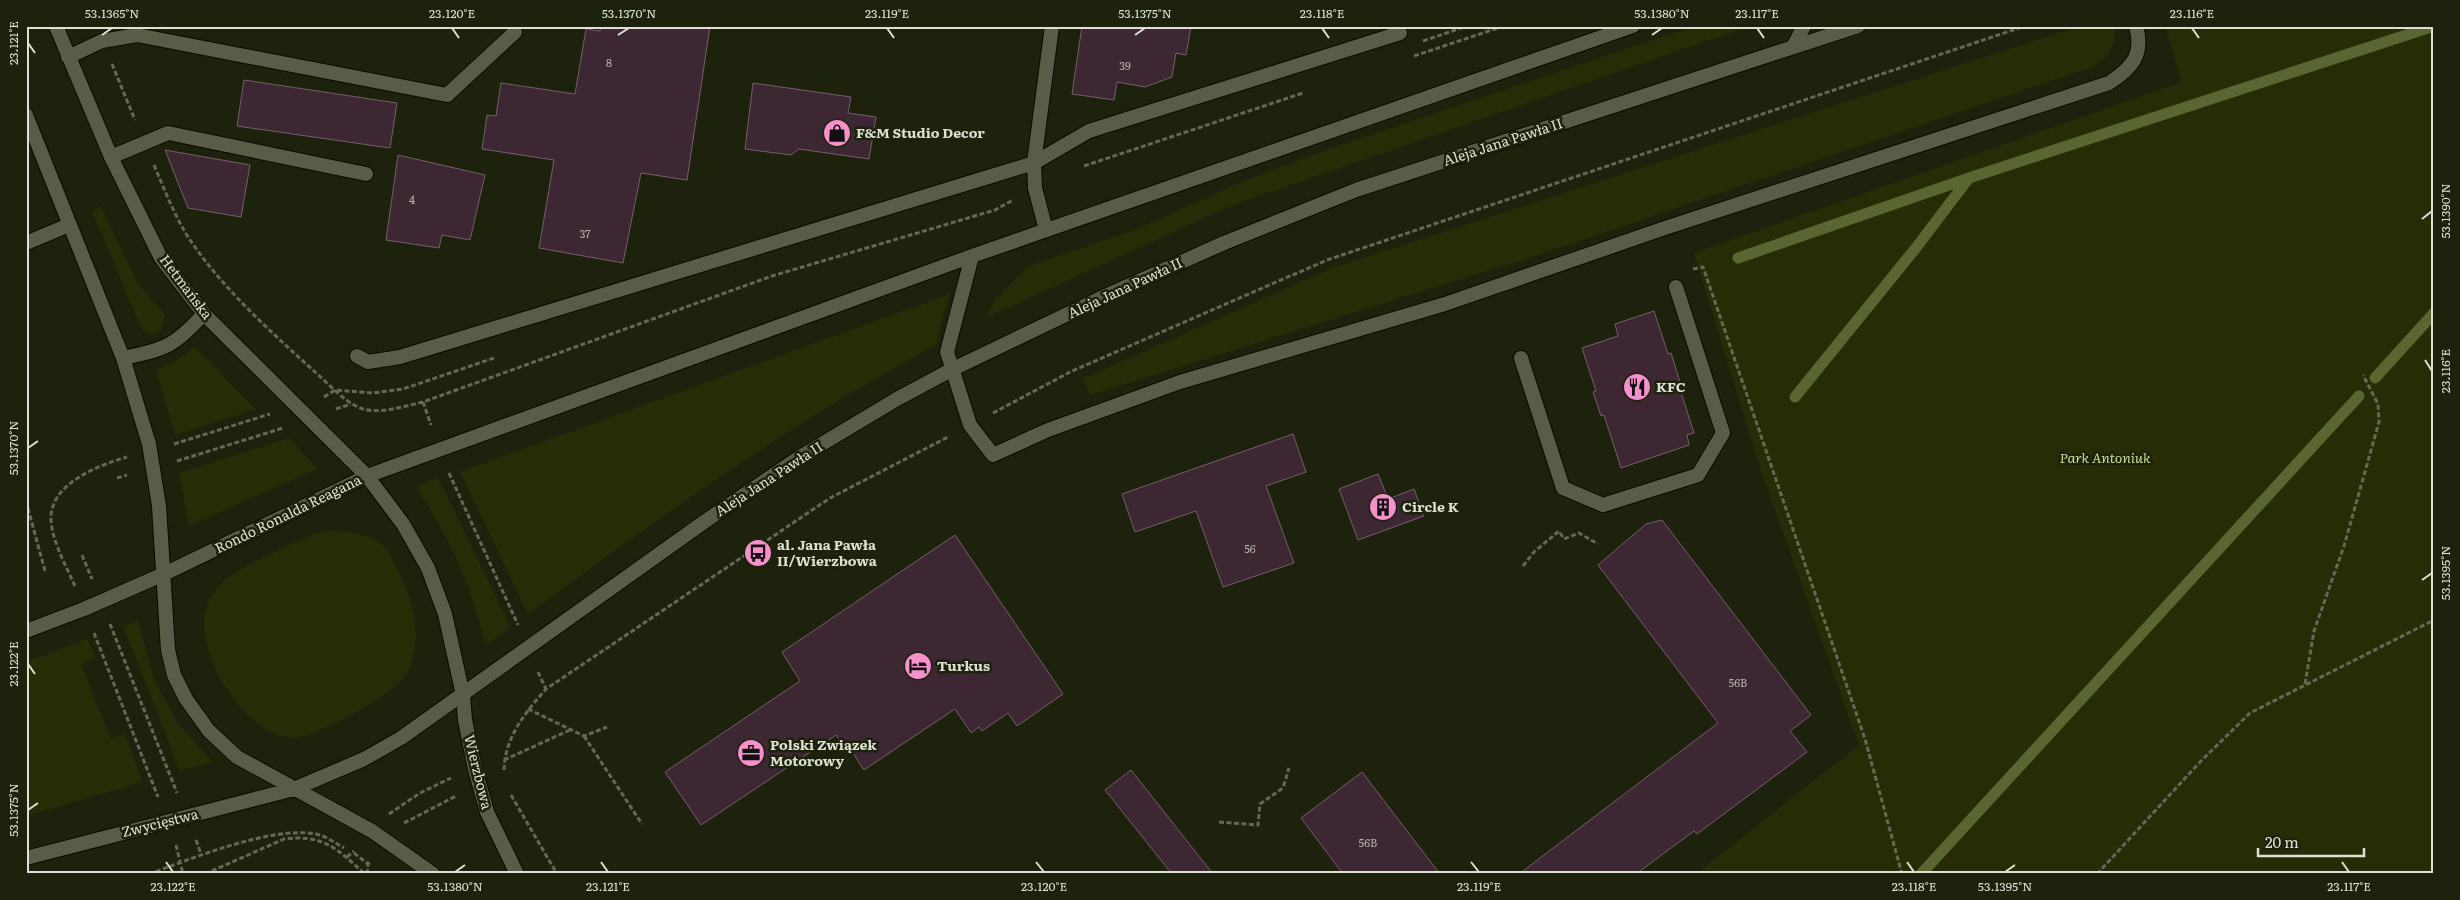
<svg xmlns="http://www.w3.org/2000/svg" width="2460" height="900" viewBox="0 0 2460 900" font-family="Literata,serif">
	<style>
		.green { fill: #262d06 }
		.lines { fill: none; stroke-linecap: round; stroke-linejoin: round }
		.stream { stroke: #5a6631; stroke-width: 11 }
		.building { fill: #3c2733; stroke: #765e6b }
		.service-casing { stroke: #080b00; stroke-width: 16 }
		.secondary-casing { stroke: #080b00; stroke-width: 16 }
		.path { stroke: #646957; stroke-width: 3; stroke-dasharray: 5 2.5; stroke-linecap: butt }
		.service { stroke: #575d46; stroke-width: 14 }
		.secondary { stroke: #575d46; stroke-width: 14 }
		.ticks { fill: none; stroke: #dde1d3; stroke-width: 2 }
		.labels { text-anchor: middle; stroke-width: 5; stroke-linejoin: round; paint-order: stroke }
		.number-label { font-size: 11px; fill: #b5b2ab }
		.poi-label { font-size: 14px; font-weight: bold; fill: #dde1d3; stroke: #1d220d; text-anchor: start }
		.street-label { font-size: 14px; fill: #dde1d3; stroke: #1d220d }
		.park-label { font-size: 14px; font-style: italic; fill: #c7db89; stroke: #1d220d }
		.neatline { fill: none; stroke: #dde1d3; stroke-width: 2 }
		.ticks-label { font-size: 12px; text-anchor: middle; fill: #dde1d3 }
	</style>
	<rect width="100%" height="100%" fill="#1d220d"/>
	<path class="green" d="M 1695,26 L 1750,26 L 1233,205 L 985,318 L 995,300 L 1027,267 L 1140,228 L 1246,180 L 1335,147 Z
		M 2080,26 L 2114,26 C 2116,49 2110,55 2092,67 L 1532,257 L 1090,395 L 1082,379 L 1332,268 Z
		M 2165,26 L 2434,26 L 2434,874 L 1696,874 L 1859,745 L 1760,468 L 1694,253 L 2182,82 Z
		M 101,206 L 137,282 L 165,315 L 162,330 L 153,335 L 142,330 L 92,211 Z
		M 950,294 L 942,318 L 937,344 C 905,362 873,380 841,399 C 733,465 630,539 528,614 L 460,472 Z
		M 195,347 L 256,409 L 175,435 L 156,370 L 176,361 Z
		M 289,438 L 317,469 L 189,526 L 179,473 Z
		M 438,478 L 511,627 L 490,643 L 484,641 C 471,585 449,535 416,487 Z
		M 326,530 C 346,531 368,532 384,546 C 388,550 391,557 394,562 C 410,591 421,623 413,656 C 411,660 411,667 409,670 C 394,696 325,732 297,738 C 286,740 266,731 258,724 C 251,717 243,711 237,703 C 212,672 188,619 219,586 C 236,567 301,539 326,530 Z
		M 138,621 L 155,682 L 178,723 L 213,762 L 180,771 L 123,626 Z
		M 87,639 L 96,657 L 81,664 L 111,739 L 125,734 L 143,782 L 26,816 L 26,662 Z"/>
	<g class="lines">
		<path class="stream" d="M 1738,258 L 1969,178 L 2434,26
			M 2375,378 L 2434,313
			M 1795,397 L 1915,249 L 1969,178
			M 1921,874 L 2359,396"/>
	</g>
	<path class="building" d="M 601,26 L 710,26 L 687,180 L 641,173 L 623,263 L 539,248 L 554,160 L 482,149 L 487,115 L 496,116 L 501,83 L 575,94 L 586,29 L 600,31 Z
		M 1082,26 L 1191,26 L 1186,55 L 1176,53 L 1172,77 L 1145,87 L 1117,82 L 1114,100 L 1072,94 Z
		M 244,80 L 397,103 L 390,148 L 237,126 Z
		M 753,83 L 851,97 L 848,113 L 876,117 L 869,159 L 799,149 L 791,155 L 745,149 Z
		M 165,150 L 250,165 L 241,217 L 188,208 Z
		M 398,155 L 485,175 L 470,240 L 442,235 L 439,248 L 386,240 Z
		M 1654,311 L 1668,354 L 1671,353 L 1680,382 L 1678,383 L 1694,433 L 1687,435 L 1689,445 L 1621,468 L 1604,415 L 1601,416 L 1593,392 L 1596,391 L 1582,348 L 1618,336 L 1615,324 Z
		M 1293,434 L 1306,472 L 1266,486 L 1294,563 L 1223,587 L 1196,511 L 1135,532 L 1122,494 Z
		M 1378,474 L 1388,499 L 1414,489 L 1424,516 L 1358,540 L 1339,489 Z
		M 1662,520 L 1811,715 L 1790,731 L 1807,752 L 1697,834 L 1694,831 L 1636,874 L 1519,874 L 1718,723 L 1598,565 L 1646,524 Z
		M 955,535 L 1063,694 L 1017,726 L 1008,713 L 982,731 L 979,727 L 971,733 L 955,709 L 864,770 L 849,747 L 846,749 L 836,735 L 701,825 L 665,772 L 800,681 L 782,652 Z
		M 1131,770 L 1213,874 L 1172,874 L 1105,790 Z
		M 1362,772 L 1440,874 L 1343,874 L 1301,818 Z"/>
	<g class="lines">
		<g class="service-casing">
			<path id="service" d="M 68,57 L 102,41 L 137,35 L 447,95 L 515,32
				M 111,157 L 168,133 L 366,174
				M 1046,230 L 1035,188 L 1034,163 L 1089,131 L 1400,33
				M 26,243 L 69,225
				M 972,256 L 947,352 L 970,425 L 993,455 L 1048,430 L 1180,382 L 1445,304 L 1662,229 L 2109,83 C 2132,68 2144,55 2136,26
				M 357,356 L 368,362 L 400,357 L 1034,163 L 1052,26
				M 1521,358 L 1563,488 L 1603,505 L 1698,475 L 1723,433 L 1676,287"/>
		</g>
		<g class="secondary-casing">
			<path id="secondary" d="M 56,26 L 111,157 L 161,258 L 204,314 L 367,476 L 403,524 L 428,568 L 445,614 L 463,695 L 465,720 L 475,769 L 487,812 L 517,874
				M 1793,47 L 1804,26
				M 26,115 L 123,358 L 149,444 L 159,506 L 168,650 L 174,675 L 186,699 L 209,731 L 237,757 L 372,831 L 433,874
				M 123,358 C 168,349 173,346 204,314
				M 26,631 L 84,609 L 164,574 L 367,476 L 972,256 L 1633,26
				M 26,858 L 294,789 L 364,759 L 401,738 L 704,522 L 800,457 L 897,399 L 951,370 L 1101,298 L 1224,243 L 1356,190 L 1858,26"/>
		</g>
		<path class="path" d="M 1423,41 L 1467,26
			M 1414,56 L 1504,26
			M 112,64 L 135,120
			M 154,165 C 165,191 175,217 190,240 C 224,290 271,332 315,372 C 329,384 345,403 363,409 C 381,414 405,406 423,402 L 772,276 L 995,210 L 1013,200
			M 1084,166 L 1303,93
			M 1693,269 L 1703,267 L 1865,739 L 1902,874
			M 324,397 L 335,390 L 373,393 L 403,389 L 494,358
			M 423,402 L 431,425
			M 336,409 L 351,404
			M 993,413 L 1072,371 L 1327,260 L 2025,26
			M 174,444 L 270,414
			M 177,461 L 283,428
			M 449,473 L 518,625
			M 117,478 L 127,475
			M 26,501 L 45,571
			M 82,555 L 92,579
			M 1523,566 L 1534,552 L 1559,531 L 1564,539 L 1579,533 L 1598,544
			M 75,586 C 66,566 52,541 51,520 C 49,484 99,465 127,457
			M 110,624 L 177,793
			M 94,633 L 158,797
			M 538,672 L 546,689
			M 2305,684 L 2314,631 L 2344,546 L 2379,422 L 2378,404 L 2363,375
			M 528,709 L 584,736 L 607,727
			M 584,736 L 642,824
			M 504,760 L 570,730
			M 504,770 C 505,737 525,713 546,689 L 830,498 L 948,437
			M 511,795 L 557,874
			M 389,814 L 420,793 L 451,778
			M 1219,822 L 1258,825 L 1260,804 L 1283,788 L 1289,768
			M 404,823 L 456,796
			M 196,840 L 201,854
			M 176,845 L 183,874
			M 354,853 L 368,864 L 370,861
			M 347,857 L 354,851
			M 149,874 C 194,858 270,826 316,834 C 326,836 335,843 344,848
			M 205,874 L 284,839 C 324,834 337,849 365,874
			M 367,874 L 368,864
			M 2097,874 L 2200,762 L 2250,713 L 2434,620"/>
		<use href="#service" class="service"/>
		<use href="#secondary" class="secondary"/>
	</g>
	<path class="ticks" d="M 452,28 L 459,38M 887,28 L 894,38M 1322,28 L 1329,38M 1757,28 L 1764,38M 2192,28 L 2199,38M 102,35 L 112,28M 618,35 L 629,28M 1135,35 L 1145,28M 1652,35 L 1662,28M 28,43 L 35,53M 2422,219 L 2432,211M 2425,360 L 2432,371M 28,448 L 38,441M 2422,580 L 2432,573M 28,664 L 35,674M 28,810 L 38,803M 166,862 L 173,872M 601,862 L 608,872M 1036,862 L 1044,872M 1471,862 L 1479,872M 1907,862 L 1914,872M 2342,862 L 2349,872M 455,872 L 465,865M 2005,872 L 2015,865"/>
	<defs>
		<g id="shop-disc" transform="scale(1.4375)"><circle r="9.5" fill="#f790cd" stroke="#1d220d"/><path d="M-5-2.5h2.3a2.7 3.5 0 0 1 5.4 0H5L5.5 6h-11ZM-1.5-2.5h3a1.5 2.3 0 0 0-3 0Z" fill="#111"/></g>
		<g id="restaurant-disc" transform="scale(1.4375)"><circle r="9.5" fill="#f790cd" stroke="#1d220d"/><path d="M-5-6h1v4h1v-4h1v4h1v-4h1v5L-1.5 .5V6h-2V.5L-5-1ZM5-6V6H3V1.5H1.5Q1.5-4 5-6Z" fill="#111"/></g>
		<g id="building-disc" transform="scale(1.4375)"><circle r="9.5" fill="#f790cd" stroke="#1d220d"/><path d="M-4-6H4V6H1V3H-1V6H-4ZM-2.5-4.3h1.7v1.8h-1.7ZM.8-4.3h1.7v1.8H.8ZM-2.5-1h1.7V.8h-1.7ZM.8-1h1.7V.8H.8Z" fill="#111"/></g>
		<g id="bus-disc" transform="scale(1.4375)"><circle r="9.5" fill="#f790cd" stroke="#1d220d"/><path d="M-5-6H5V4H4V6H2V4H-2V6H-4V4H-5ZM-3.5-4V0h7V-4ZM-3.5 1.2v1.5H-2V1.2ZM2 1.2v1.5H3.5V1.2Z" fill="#111"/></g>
		<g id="hotel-disc" transform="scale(1.4375)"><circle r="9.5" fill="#f790cd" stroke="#1d220d"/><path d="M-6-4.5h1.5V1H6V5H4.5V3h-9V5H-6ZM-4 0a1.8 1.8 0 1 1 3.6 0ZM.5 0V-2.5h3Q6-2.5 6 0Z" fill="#111"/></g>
		<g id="office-disc" transform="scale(1.4375)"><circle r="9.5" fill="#f790cd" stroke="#1d220d"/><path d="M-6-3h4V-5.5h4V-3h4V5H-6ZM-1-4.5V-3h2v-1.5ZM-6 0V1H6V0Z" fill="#111"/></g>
	</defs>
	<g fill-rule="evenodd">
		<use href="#shop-disc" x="837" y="133"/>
		<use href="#restaurant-disc" x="1637" y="387"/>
		<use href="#building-disc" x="1383" y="507"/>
		<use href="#bus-disc" x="758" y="553"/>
		<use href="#hotel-disc" x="918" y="666"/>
		<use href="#office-disc" x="751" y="753"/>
	</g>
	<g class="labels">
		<g class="number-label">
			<text x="609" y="67">8</text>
			<text x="1125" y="70">39</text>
			<text x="412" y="204">4</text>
			<text x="585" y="238">37</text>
			<text x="1250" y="553">56</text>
			<text x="1738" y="687">56B</text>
			<text x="1368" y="847">56B</text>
		</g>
		<g class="poi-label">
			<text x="856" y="138">F&amp;M Studio Decor</text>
			<text x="1656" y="392">KFC</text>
			<text x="1402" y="512">Circle K</text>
			<text x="777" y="550">al. Jana Pawła<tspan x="777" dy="16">II/Wierzbowa</tspan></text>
			<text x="937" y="671">Turkus</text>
			<text x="770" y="750">Polski Związek<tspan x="770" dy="16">Motorowy</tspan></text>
		</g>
		<g class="street-label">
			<text transform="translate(1503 142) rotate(-18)" y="5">Aleja Jana Pawła II</text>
			<text transform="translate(186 287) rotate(53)" y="5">Hetmańska</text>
			<text transform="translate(1125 288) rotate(-25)" y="5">Aleja Jana Pawła II</text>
			<text transform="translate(769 479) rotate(-33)" y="5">Aleja Jana Pawła II</text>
			<text transform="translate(288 514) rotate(-26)" y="5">Rondo Ronalda Reagana</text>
			<text transform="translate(478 772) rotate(76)" y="5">Wierzbowa</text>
			<text transform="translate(160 823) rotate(-14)" y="5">Zwycięstwa</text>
		</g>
		<g class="park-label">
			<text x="2105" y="463">Park Antoniuk</text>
		</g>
	</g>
	<rect width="2460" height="900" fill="none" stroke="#1d220d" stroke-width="55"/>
	<path d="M2258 848v8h106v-8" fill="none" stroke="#dde1d3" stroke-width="2.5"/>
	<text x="2265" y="848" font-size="15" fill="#dde1d3" stroke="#1d220d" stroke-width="4" paint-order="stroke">20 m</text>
	<rect x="28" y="28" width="2404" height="844" class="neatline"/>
	<g class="ticks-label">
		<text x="112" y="18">53.1365°N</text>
		<text x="452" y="18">23.120°E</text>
		<text x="629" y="18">53.1370°N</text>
		<text x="887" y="18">23.119°E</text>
		<text x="1145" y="18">53.1375°N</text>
		<text x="1322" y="18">23.118°E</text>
		<text x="1662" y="18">53.1380°N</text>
		<text x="1757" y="18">23.117°E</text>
		<text x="2192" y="18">23.116°E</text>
		<text transform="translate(14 43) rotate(-90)" y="4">23.121°E</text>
		<text transform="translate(2446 211) rotate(-90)" y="4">53.1390°N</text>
		<text transform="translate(2446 371) rotate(-90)" y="4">23.116°E</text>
		<text transform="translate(14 448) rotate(-90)" y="4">53.1370°N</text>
		<text transform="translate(2446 573) rotate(-90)" y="4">53.1395°N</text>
		<text transform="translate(14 664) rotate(-90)" y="4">23.122°E</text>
		<text transform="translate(14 810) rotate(-90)" y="4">53.1375°N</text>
		<text x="173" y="891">23.122°E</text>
		<text x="455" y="891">53.1380°N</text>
		<text x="608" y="891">23.121°E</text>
		<text x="1044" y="891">23.120°E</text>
		<text x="1479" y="891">23.119°E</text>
		<text x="1914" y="891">23.118°E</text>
		<text x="2005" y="891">53.1395°N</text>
		<text x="2349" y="891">23.117°E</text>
	</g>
</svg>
